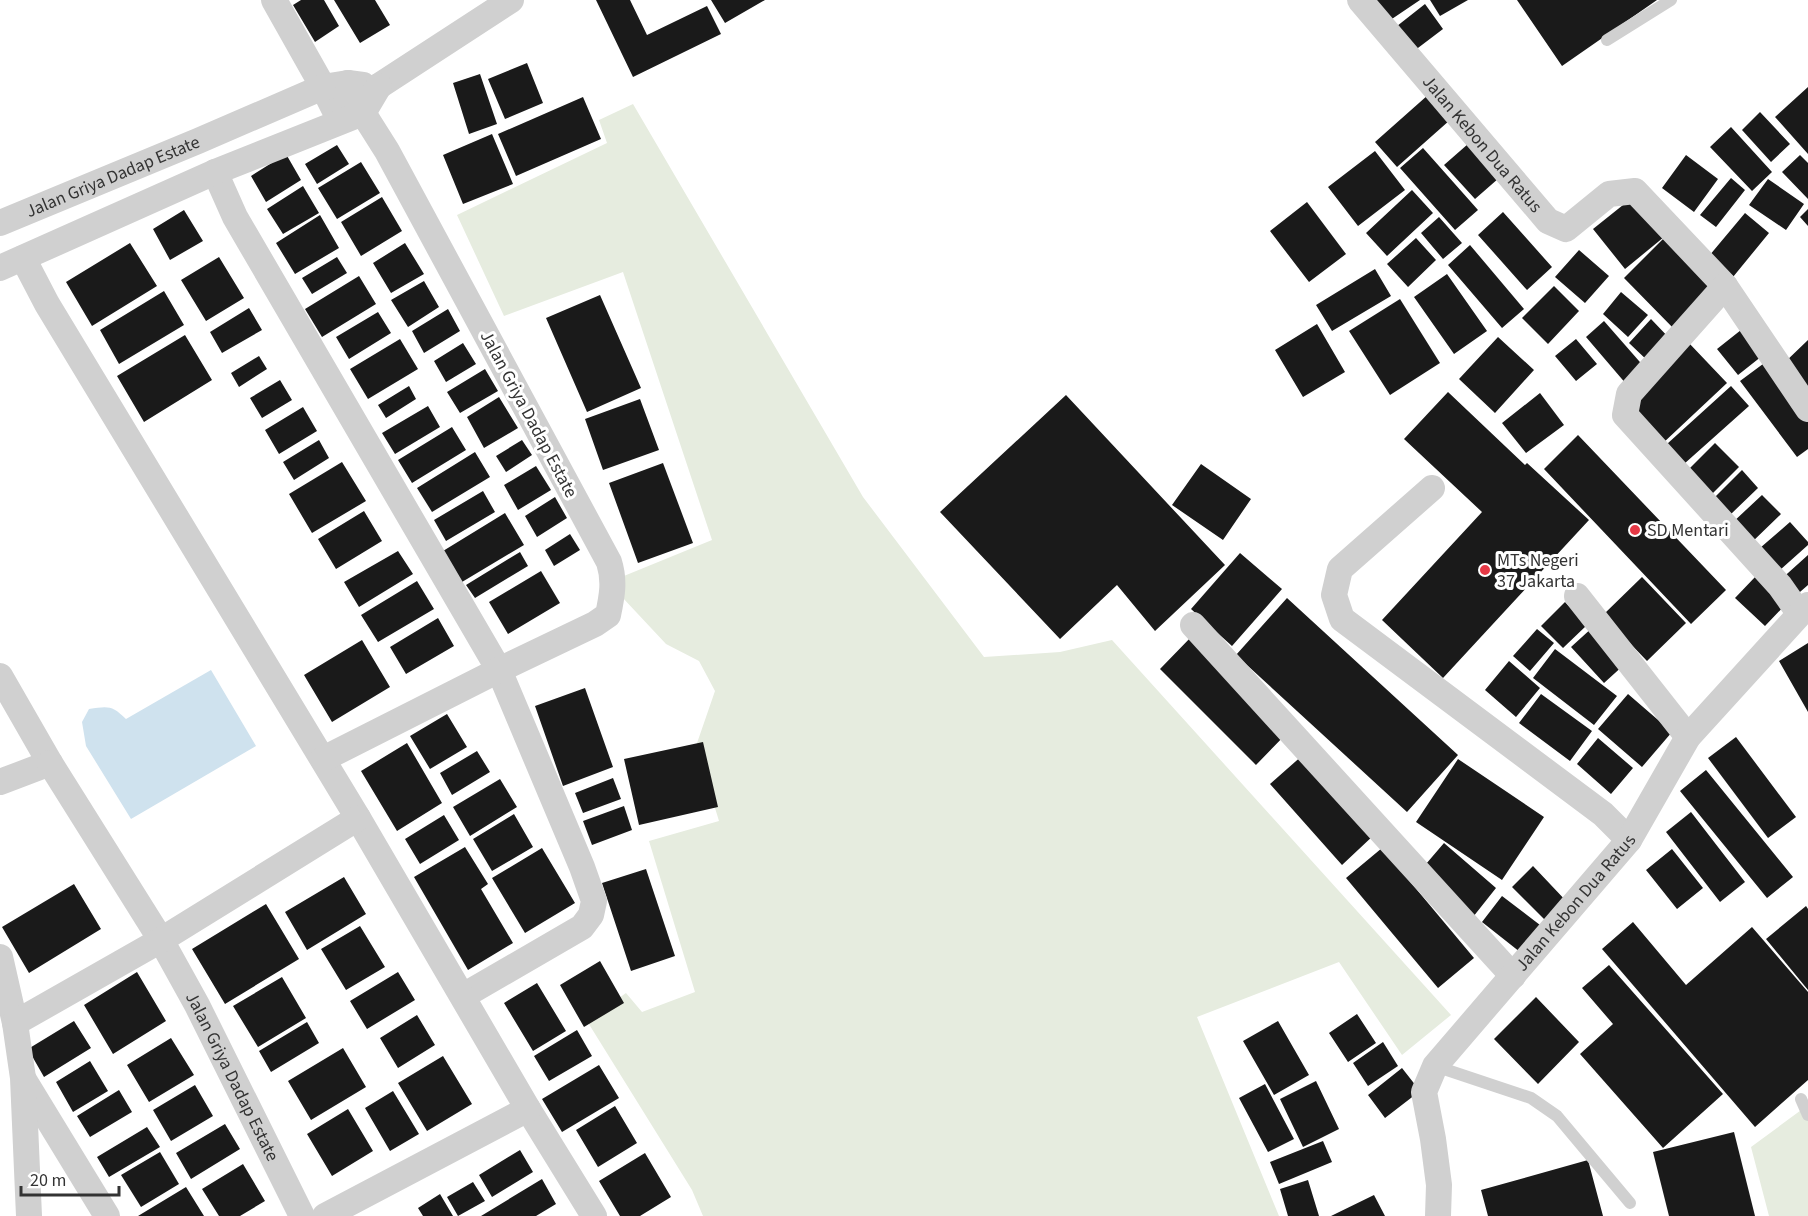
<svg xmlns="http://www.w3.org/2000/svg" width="1808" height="1216" viewBox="0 0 1808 1216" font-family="'Source Sans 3',sans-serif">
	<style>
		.green { fill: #e6ecdf }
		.water { fill: #cfe2ee }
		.building { fill: #1a1a1a }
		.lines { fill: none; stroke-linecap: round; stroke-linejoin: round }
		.service { stroke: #d0d0d0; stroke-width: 12 }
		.minor { stroke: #d0d0d0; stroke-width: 26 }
		.poi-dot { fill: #e63946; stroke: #fff; stroke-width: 2 }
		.labels { text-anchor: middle; stroke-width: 6; stroke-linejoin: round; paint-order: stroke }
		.street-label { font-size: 18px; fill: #333; stroke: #fff }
		.poi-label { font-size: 18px; fill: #333; stroke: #fff; text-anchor: start }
	</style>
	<rect width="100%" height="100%" fill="#fff"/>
	<path class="green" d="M 633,104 L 863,497 L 984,657 L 1060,652 L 1112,640 L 1451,1015 L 1402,1055 L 1339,962 L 1197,1017 L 1279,1216 L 703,1216 L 692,1190 L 587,1021 L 626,993 L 642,1012 L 695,992 L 649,841 L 719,821 L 696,746 L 715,691 L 699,661 L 666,644 L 622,597 L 619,578 L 712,540 L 623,272 L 504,316 L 457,215 L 607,143 L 599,120 Z
		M 1808,1105 L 1808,1216 L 1769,1216 L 1751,1147 Z"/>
	<path class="water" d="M 211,670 L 256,746 L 131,819 L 86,746 L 82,722 L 89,709 C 108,706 112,705 126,719 Z"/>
	<path class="building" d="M 301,0 L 324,0 L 339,26 L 315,42 L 293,5 Z
		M 334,0 L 375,0 L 390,25 L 360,43 Z
		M 596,0 L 630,0 L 647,35 L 707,6 L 721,34 L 633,77 Z
		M 711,0 L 765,0 L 725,23 Z
		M 1366,0 L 1420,0 L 1383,25 Z
		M 1430,0 L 1468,0 L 1440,16 Z
		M 1517,0 L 1657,0 L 1562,66 Z
		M 1425,4 L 1443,29 L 1410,54 L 1392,30 Z
		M 527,63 L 543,103 L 505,119 L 488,79 Z
		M 480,74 L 497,124 L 469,134 L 453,83 Z
		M 1808,87 L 1808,154 L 1775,117 Z
		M 1428,95 L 1450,120 L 1397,167 L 1375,142 Z
		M 583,97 L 601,139 L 516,176 L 498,134 Z
		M 1760,112 L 1790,144 L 1771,162 L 1742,130 Z
		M 1731,127 L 1772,172 L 1752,191 L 1710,147 Z
		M 492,134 L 513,184 L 463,204 L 443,155 Z
		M 1468,144 L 1499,178 L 1475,199 L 1444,165 Z
		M 337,145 L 349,164 L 317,184 L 305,164 Z
		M 1423,148 L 1478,210 L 1455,230 L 1400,168 Z
		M 1375,151 L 1405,190 L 1358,226 L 1328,187 Z
		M 286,154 L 301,180 L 266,202 L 251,176 Z
		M 1686,155 L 1718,179 L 1694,212 L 1662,188 Z
		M 1800,155 L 1808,163 L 1808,199 L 1782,172 Z
		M 361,162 L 380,193 L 337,219 L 318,188 Z
		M 1731,178 L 1745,190 L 1716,227 L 1700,215 Z
		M 1768,179 L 1804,204 L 1786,230 L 1749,205 Z
		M 303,186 L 319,213 L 283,234 L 267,209 Z
		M 1412,190 L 1433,213 L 1387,256 L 1366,233 Z
		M 382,197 L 402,231 L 361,256 L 341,222 Z
		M 1633,197 L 1664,237 L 1625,269 L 1593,229 Z
		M 1307,202 L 1346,254 L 1309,282 L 1270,231 Z
		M 1808,209 L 1808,226 L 1800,217 Z
		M 184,210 L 203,241 L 170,260 L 153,229 Z
		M 1503,212 L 1552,267 L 1527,290 L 1478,235 Z
		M 1745,213 L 1769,233 L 1733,277 L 1709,256 Z
		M 320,215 L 339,248 L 295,274 L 276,243 Z
		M 1439,217 L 1462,243 L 1443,259 L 1421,233 Z
		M 1665,237 L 1718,291 L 1677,332 L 1624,278 Z
		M 1416,238 L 1436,260 L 1408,287 L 1387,264 Z
		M 130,243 L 157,286 L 92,326 L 66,282 Z
		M 405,243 L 424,274 L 391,293 L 373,263 Z
		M 1470,245 L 1524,309 L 1502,328 L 1448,265 Z
		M 1579,250 L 1609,276 L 1585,303 L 1555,277 Z
		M 219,257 L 244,298 L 206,321 L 181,280 Z
		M 337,257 L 347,273 L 312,294 L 302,278 Z
		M 1375,269 L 1391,296 L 1332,331 L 1316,305 Z
		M 1447,274 L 1487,331 L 1454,354 L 1414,297 Z
		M 359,276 L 376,304 L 322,337 L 305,309 Z
		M 424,281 L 439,307 L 408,327 L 391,300 Z
		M 1554,286 L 1579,311 L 1548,344 L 1522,318 Z
		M 164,291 L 184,325 L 119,364 L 100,330 Z
		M 1621,292 L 1648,315 L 1628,337 L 1603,314 Z
		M 600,295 L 641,388 L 587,412 L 546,318 Z
		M 1400,299 L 1440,363 L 1390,395 L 1349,331 Z
		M 249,308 L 262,330 L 222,353 L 210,332 Z
		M 448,309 L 460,331 L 424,353 L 412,331 Z
		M 378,312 L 391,333 L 349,359 L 336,337 Z
		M 1651,319 L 1672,341 L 1650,363 L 1629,343 Z
		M 1604,321 L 1646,369 L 1627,385 L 1586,337 Z
		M 1317,324 L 1345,372 L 1303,397 L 1275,350 Z
		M 1741,330 L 1762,356 L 1738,375 L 1717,349 Z
		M 185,335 L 212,380 L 144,422 L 117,376 Z
		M 1498,337 L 1534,370 L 1495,413 L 1459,379 Z
		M 400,339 L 418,369 L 368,399 L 350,369 Z
		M 1576,339 L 1597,364 L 1576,381 L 1555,356 Z
		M 1808,340 L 1808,389 L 1783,364 Z
		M 1688,342 L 1727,383 L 1662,444 L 1628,406 Z
		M 463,343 L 476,364 L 446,382 L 434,361 Z
		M 259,356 L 267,369 L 239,387 L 231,373 Z
		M 1767,361 L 1808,415 L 1808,449 L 1797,457 L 1740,381 Z
		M 485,369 L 498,391 L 460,413 L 447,392 Z
		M 280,380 L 292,400 L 262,418 L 250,398 Z
		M 409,386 L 416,399 L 386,418 L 378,405 Z
		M 1731,386 L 1749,406 L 1684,464 L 1667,444 Z
		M 1448,392 L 1525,465 L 1527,463 L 1589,520 L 1443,678 L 1382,620 L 1482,512 L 1404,439 Z
		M 1540,393 L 1564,425 L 1526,453 L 1502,423 Z
		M 1066,395 L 1225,565 L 1155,631 L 1117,585 L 1060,639 L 940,512 Z
		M 499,397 L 518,428 L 484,448 L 467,417 Z
		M 640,399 L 659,450 L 603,470 L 585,419 Z
		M 428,406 L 440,427 L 395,454 L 382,433 Z
		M 303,407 L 317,431 L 279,454 L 265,430 Z
		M 452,427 L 466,450 L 412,483 L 398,460 Z
		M 1578,435 L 1726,590 L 1691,624 L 1544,469 Z
		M 319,440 L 329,458 L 294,480 L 283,462 Z
		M 522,440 L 532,455 L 506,472 L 496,456 Z
		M 1715,443 L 1739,467 L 1712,494 L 1688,470 Z
		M 475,452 L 490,477 L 432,512 L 417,488 Z
		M 342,462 L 366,501 L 312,533 L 289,494 Z
		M 663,463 L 693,543 L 638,563 L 609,483 Z
		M 1201,464 L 1251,499 L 1223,540 L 1172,505 Z
		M 536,466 L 551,490 L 518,510 L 504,485 Z
		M 1742,470 L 1758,488 L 1731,514 L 1715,497 Z
		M 483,491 L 495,512 L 446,541 L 434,520 Z
		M 1762,495 L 1781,514 L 1750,544 L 1731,524 Z
		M 555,497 L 567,518 L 537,537 L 525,516 Z
		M 364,511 L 382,541 L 336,569 L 318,539 Z
		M 505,513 L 524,545 L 462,582 L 443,551 Z
		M 1790,522 L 1808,542 L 1808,545 L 1780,570 L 1760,548 Z
		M 570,534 L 580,550 L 554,566 L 545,550 Z
		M 398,551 L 413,574 L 359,607 L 344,582 Z
		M 520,552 L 528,566 L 475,598 L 466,585 Z
		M 1240,553 L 1282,589 L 1232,646 L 1191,609 Z
		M 1808,555 L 1808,585 L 1793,598 L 1778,582 Z
		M 541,571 L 560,603 L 508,634 L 489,602 Z
		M 1756,576 L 1786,604 L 1765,626 L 1735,598 Z
		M 1642,577 L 1686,623 L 1647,661 L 1603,615 Z
		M 417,581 L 434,609 L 378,642 L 361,615 Z
		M 1287,598 L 1458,755 L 1407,812 L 1236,655 Z
		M 1565,602 L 1587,625 L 1563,648 L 1541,626 Z
		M 438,618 L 454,646 L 406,674 L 390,647 Z
		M 1593,627 L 1626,663 L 1604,683 L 1571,647 Z
		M 1537,629 L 1554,643 L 1530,671 L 1513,656 Z
		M 1193,635 L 1289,731 L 1256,765 L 1160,669 Z
		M 362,640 L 390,687 L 332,722 L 304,675 Z
		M 1808,643 L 1808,712 L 1779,661 Z
		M 1555,649 L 1617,696 L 1594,725 L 1533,678 Z
		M 1509,661 L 1540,688 L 1516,717 L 1485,690 Z
		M 585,688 L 613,767 L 563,786 L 535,706 Z
		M 1541,694 L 1592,731 L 1570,761 L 1519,723 Z
		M 1628,694 L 1672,732 L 1642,767 L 1598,729 Z
		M 447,714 L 467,747 L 430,769 L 410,736 Z
		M 1736,737 L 1796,817 L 1768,838 L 1708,758 Z
		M 1598,738 L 1633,768 L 1611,794 L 1577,764 Z
		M 703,742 L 718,807 L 639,825 L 624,759 Z
		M 407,743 L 442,803 L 397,831 L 361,771 Z
		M 477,751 L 490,772 L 452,795 L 440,773 Z
		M 1304,754 L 1375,834 L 1342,865 L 1270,784 Z
		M 1458,759 L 1544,817 L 1502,880 L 1416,822 Z
		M 1706,770 L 1793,877 L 1767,898 L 1680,791 Z
		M 613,778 L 621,799 L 583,813 L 575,793 Z
		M 500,779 L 517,807 L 470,836 L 453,807 Z
		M 624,806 L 632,830 L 592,845 L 583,821 Z
		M 1691,812 L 1745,882 L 1720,902 L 1666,832 Z
		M 514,814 L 533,847 L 492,871 L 473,839 Z
		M 444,815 L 459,840 L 420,864 L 405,839 Z
		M 1444,843 L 1496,888 L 1473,917 L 1420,871 Z
		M 465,847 L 488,884 L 481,889 L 513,943 L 468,970 L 414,877 Z
		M 542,848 L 575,903 L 525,933 L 492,878 Z
		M 1382,848 L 1474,958 L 1438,988 L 1346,878 Z
		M 1672,849 L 1703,888 L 1677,909 L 1646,870 Z
		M 1533,866 L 1568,903 L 1548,923 L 1512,887 Z
		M 646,869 L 675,956 L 631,971 L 602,883 Z
		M 344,877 L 366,914 L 307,950 L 285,912 Z
		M 74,884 L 101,929 L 29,973 L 2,927 Z
		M 1502,896 L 1540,925 L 1520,952 L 1482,922 Z
		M 266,904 L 299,959 L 225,1004 L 192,949 Z
		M 1806,906 L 1808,909 L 1808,990 L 1766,939 Z
		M 1633,922 L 1686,985 L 1752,927 L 1808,992 L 1808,1080 L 1755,1127 L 1602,949 Z
		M 360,926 L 385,967 L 346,990 L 321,949 Z
		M 600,961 L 624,1003 L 584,1027 L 560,985 Z
		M 1609,965 L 1723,1094 L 1663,1148 L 1580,1054 L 1613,1024 L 1582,988 Z
		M 137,972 L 166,1021 L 113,1054 L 84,1005 Z
		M 398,972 L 415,1000 L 367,1029 L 350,1001 Z
		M 282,977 L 306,1018 L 258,1047 L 233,1006 Z
		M 537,983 L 566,1031 L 533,1051 L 504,1003 Z
		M 1536,997 L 1579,1042 L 1538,1084 L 1494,1039 Z
		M 1357,1014 L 1376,1043 L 1348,1062 L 1329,1033 Z
		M 417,1015 L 435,1045 L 398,1068 L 380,1038 Z
		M 74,1021 L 91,1048 L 44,1077 L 28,1049 Z
		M 1278,1021 L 1309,1075 L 1274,1095 L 1243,1041 Z
		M 307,1022 L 319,1043 L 271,1072 L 259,1051 Z
		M 577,1030 L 592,1056 L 549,1081 L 534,1056 Z
		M 171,1038 L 194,1075 L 149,1102 L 127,1065 Z
		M 1383,1042 L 1398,1066 L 1368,1086 L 1353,1063 Z
		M 343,1048 L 366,1087 L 311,1120 L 288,1081 Z
		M 443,1056 L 472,1104 L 427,1131 L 398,1083 Z
		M 90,1061 L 108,1091 L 73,1112 L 56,1082 Z
		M 599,1065 L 619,1098 L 562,1132 L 542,1099 Z
		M 1402,1068 L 1420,1091 L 1385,1118 L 1368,1095 Z
		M 1316,1081 L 1339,1129 L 1303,1147 L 1280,1099 Z
		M 1265,1084 L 1294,1139 L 1268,1152 L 1239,1098 Z
		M 195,1085 L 213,1116 L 171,1141 L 153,1110 Z
		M 119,1090 L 132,1112 L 90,1137 L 77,1116 Z
		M 393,1091 L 419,1134 L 390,1151 L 365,1108 Z
		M 615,1106 L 637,1143 L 598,1167 L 576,1130 Z
		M 348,1109 L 373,1151 L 332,1176 L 307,1134 Z
		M 225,1124 L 240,1149 L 191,1179 L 176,1153 Z
		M 147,1127 L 160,1147 L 109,1177 L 97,1157 Z
		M 1734,1132 L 1755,1216 L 1669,1216 L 1653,1152 Z
		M 1323,1141 L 1332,1162 L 1279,1184 L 1270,1162 Z
		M 520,1150 L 533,1172 L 492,1197 L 479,1175 Z
		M 160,1152 L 179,1184 L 141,1207 L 121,1175 Z
		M 645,1153 L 671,1197 L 640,1216 L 620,1216 L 599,1181 Z
		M 1588,1160 L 1603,1216 L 1488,1216 L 1481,1190 Z
		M 243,1164 L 265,1201 L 240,1216 L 219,1216 L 202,1189 Z
		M 542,1179 L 556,1204 L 536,1216 L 481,1216 Z
		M 1308,1180 L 1319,1216 L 1288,1216 L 1280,1189 Z
		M 473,1182 L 485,1201 L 458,1216 L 447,1197 Z
		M 186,1187 L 204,1216 L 138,1216 Z
		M 440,1194 L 453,1216 L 423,1216 L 418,1208 Z
		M 1374,1195 L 1385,1216 L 1331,1216 Z"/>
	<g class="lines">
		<path class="service" d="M 1607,40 L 1671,0
			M 1435,1066 L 1531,1098 L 1557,1116 L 1630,1203
			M 1801,1099 L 1808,1115"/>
		<g class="minor">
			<path d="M 274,0 L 323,87 L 340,121"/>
			<path id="s1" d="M 1360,0 L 1548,221 L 1566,229 L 1609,194 L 1635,191 L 1725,286 L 1808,409"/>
			<path d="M 379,86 L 511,0"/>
			<path d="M 215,172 L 235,217 L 499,670 L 582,867 L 594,901 L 591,915 L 582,927 L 463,996"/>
			<path id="s2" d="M 0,223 L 198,141 L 323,87 L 348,83 L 363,85"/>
			<path d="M 23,258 L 47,304 L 358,818 L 528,1109 L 594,1216"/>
			<path d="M 0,268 L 215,172 L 363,113 L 379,86"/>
			<path d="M 1725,286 L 1629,394 L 1625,415 L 1780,586 L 1799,613"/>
			<path d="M 1432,488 L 1340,569 L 1334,595 L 1342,619 L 1603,814 L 1629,840"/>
			<path d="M 1577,596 L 1688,737"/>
			<path d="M 1193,625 L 1513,976"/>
			<path d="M 0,676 L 50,763 L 0,782"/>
			<path d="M 323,759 L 499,670 L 595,624 L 608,615 C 612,596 615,581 609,562 L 387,151 L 363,113 L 348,83"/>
			<path id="s3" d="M 50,763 L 161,940 L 197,1005 L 302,1216"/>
			<path d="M 0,957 L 15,1023"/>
			<path d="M 24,1080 L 107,1216"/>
			<path d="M 29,1216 L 23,1078 L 15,1023 L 161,940 L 358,818"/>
			<path d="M 325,1216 L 528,1109"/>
			<path id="s4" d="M 1438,1216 L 1439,1185 L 1433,1139 L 1424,1092 L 1435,1066 L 1629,840 L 1688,737 L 1808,605"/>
		</g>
	</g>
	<g class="poi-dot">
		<circle cx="1635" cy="530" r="6"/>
		<circle cx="1485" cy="570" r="6"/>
	</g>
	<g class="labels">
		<g class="street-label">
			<text dy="6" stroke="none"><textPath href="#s1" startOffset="189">Jalan Kebon Dua Ratus</textPath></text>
			<text dy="6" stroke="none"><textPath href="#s2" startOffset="122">Jalan Griya Dadap Estate</textPath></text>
			<text transform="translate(529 414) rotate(62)" y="6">Jalan Griya Dadap Estate</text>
			<text dy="6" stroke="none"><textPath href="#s4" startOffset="369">Jalan Kebon Dua Ratus</textPath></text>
			<text dy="6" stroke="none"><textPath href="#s3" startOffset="363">Jalan Griya Dadap Estate</textPath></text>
		</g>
		<g class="poi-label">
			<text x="1647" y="536">SD Mentari</text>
			<text x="1497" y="566">MTs Negeri<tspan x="1497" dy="21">37 Jakarta</tspan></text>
		</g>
	</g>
	<path d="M21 1186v9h98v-9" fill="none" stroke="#333333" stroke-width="3"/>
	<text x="30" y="1186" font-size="18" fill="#333333" stroke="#ffffff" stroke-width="4.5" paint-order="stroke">20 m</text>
</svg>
